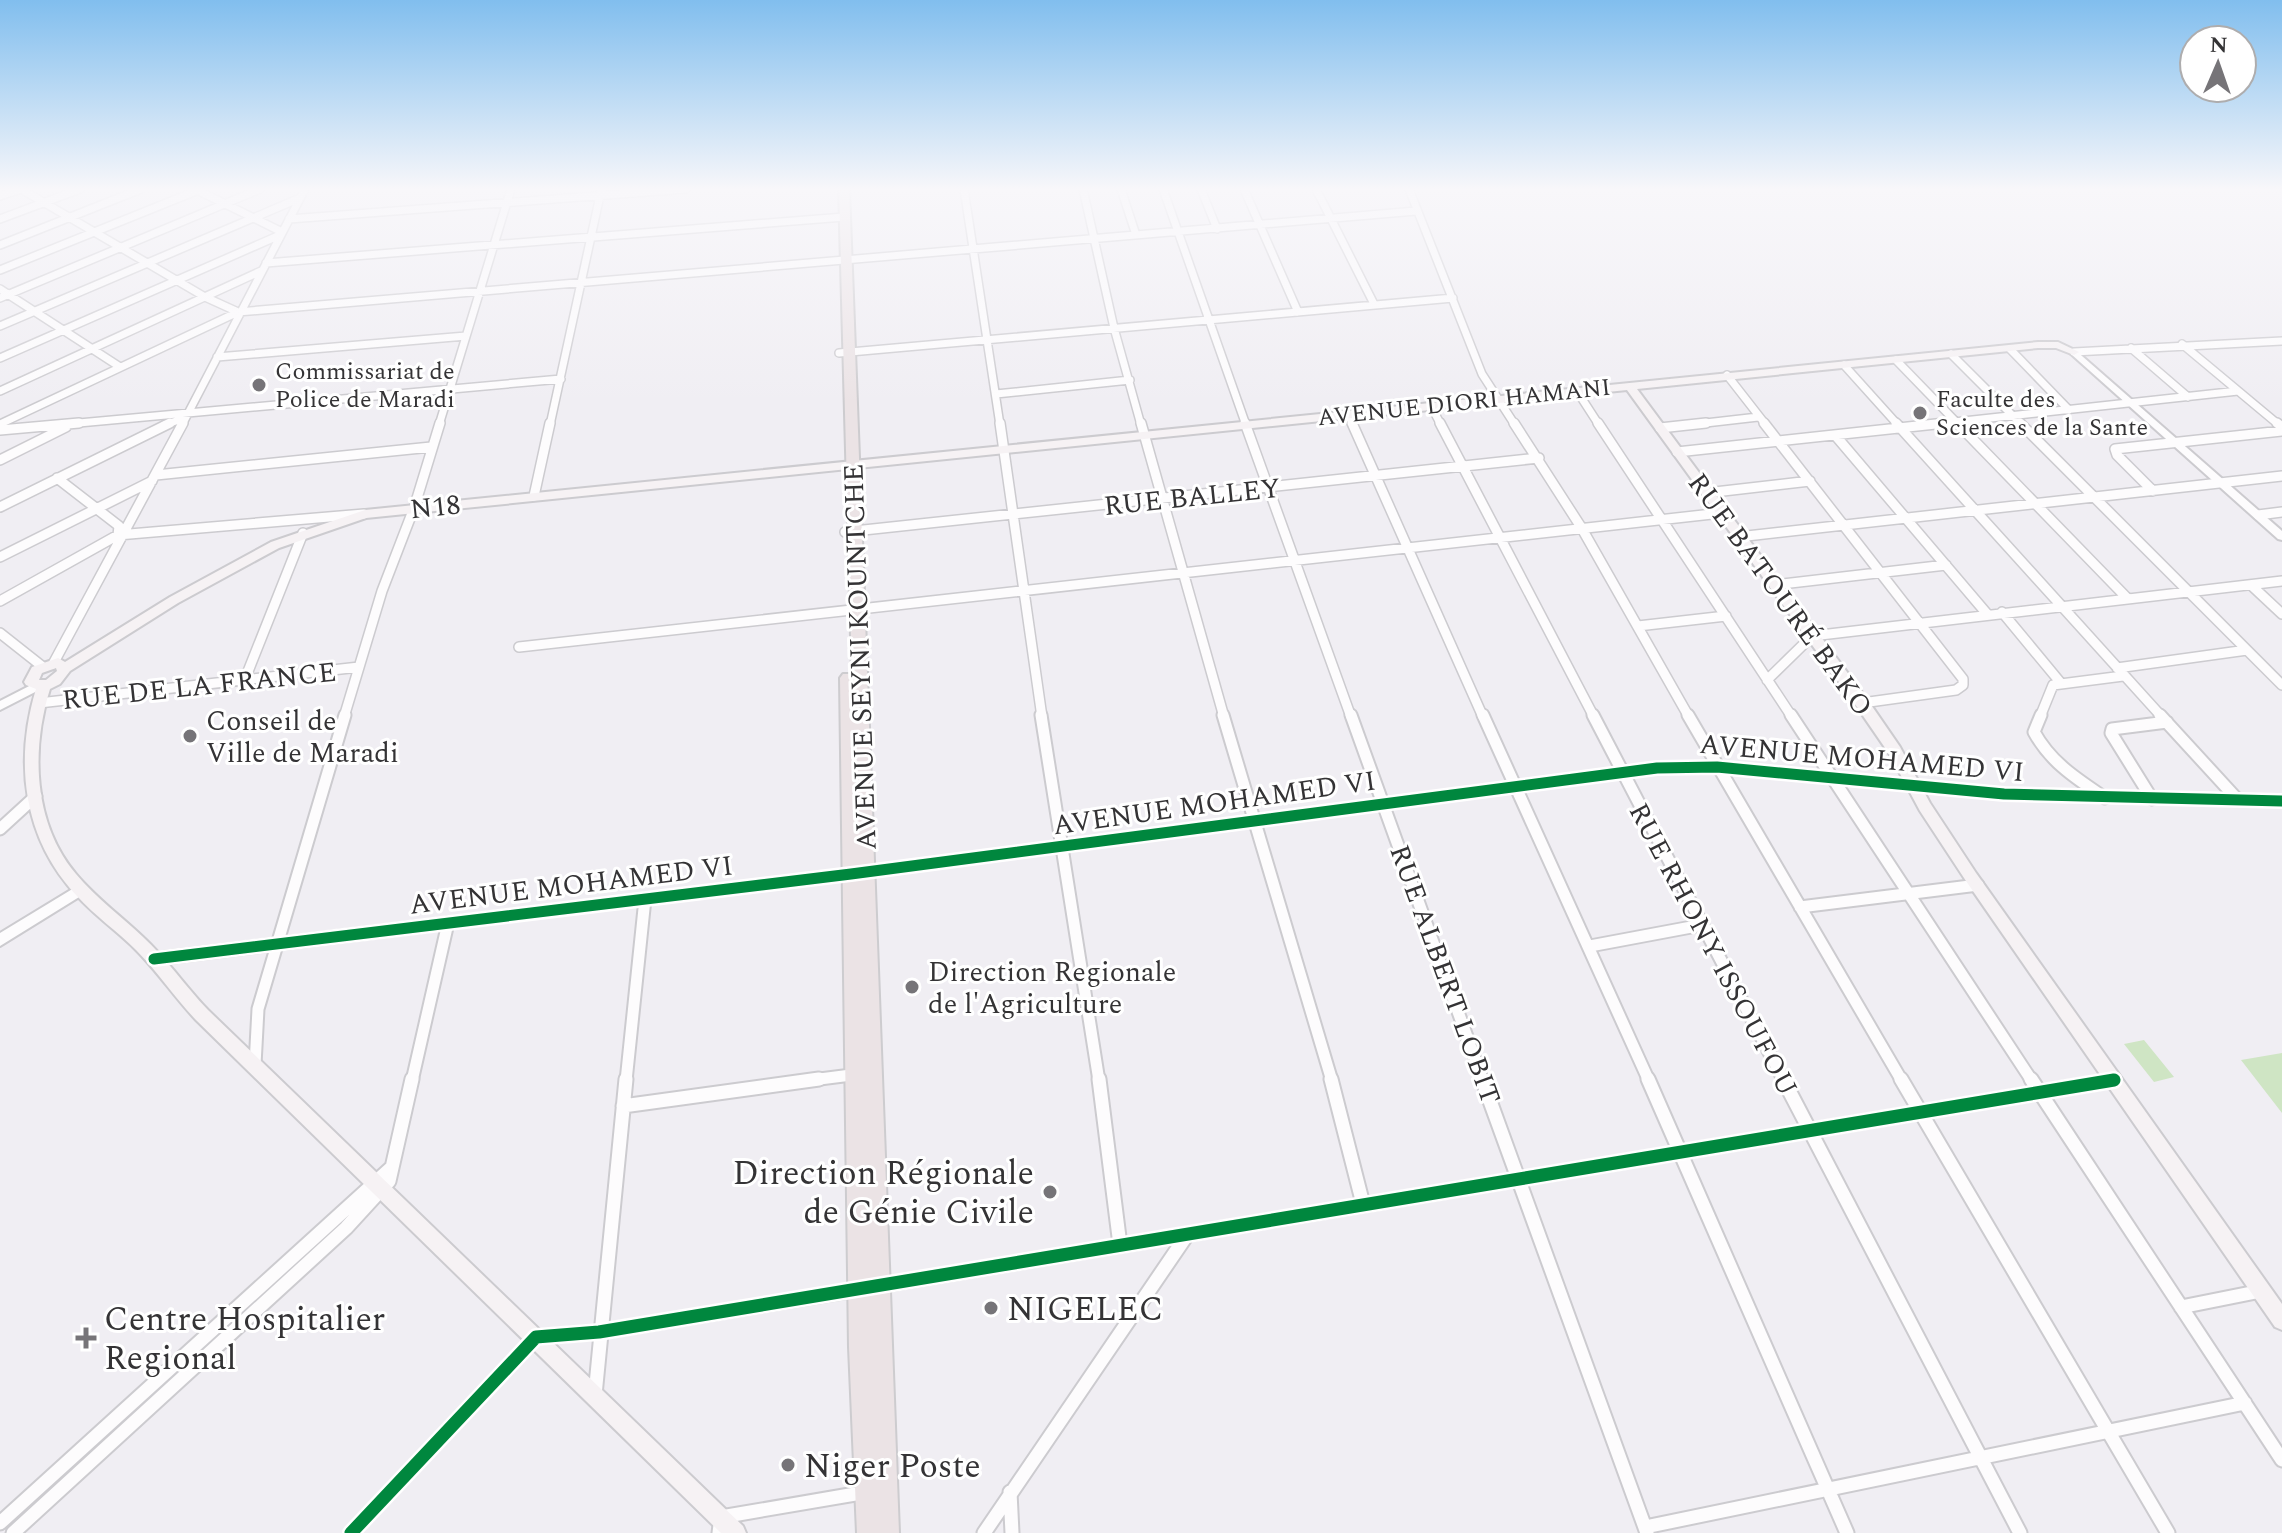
<svg xmlns="http://www.w3.org/2000/svg" width="2282" height="1533" viewBox="0 0 2282 1533" font-family="Spectral,serif">
	<style>
		.green { fill: #cfe5c4 }
		.lines { fill: none; stroke-linecap: round; stroke-linejoin: round }
		.minor-far3-casing { stroke: #cccbcf; stroke-width: 10 }
		.minor-far2-casing { stroke: #cccbcf; stroke-width: 12 }
		.minor-far1-casing { stroke: #cccbcf; stroke-width: 15 }
		.minor-casing { stroke: #cccbcf; stroke-width: 17 }
		.tertiary-casing { stroke: #cccbcf; stroke-width: 4 }
		.secondary-casing { stroke: #cccbcf; stroke-width: 4 }
		.trunk-casing { stroke: #cdcccf; stroke-width: 4 }
		.minor-far3 { stroke: #fdfcfd; stroke-width: 7 }
		.minor-far2 { stroke: #fdfcfd; stroke-width: 9 }
		.minor-far1 { stroke: #fdfcfd; stroke-width: 11 }
		.minor { stroke: #fdfcfd; stroke-width: 13 }
		.tertiary { fill: #fdfcfd; fill-rule: evenodd }
		.secondary { fill: #f6f2f4; fill-rule: evenodd }
		.trunk { fill: #ebe3e5; fill-rule: evenodd }
		.cycleway-far1-casing { stroke: #fff; stroke-width: 16 }
		.cycleway-casing { stroke: #fff; stroke-width: 18 }
		.cycleway-far1 { stroke: #00873e; stroke-width: 11 }
		.cycleway { stroke: #00873e; stroke-width: 13 }
		.poi-dot { fill: #767478; stroke: #fff; stroke-width: 3 }
		.labels { text-anchor: middle; stroke-width: 6; stroke-linejoin: round; paint-order: stroke }
		.far-poi-label { font-size: 24px; fill: #343335; stroke: #fff; text-anchor: start }
		.far-street-label { font-size: 24px; fill: #343335; stroke: #fff }
		.street-label { font-size: 28px; fill: #343335; stroke: #fff }
		.poi-label { font-size: 28px; fill: #343335; stroke: #fff; text-anchor: start }
		.near-poi-label { font-size: 34px; fill: #343335; stroke: #fff; text-anchor: start }
	</style>
	<rect width="100%" height="100%" fill="#f0eef3"/>
	<path class="green" d="M 2144,1040 L 2174,1077 L 2154,1082 L 2124,1044 Z
		M 2282,1053 L 2282,1113 L 2241,1060 Z"/>
	<g class="lines">
		<g class="minor-far3-casing">
			<path id="minor-far3" d="M 21,189 L 205,297 L 238,312
				M 195,189 L 282,232
				M 964,189 L 1000,425
				M 1083,189 L 1114,328 L 1141,425
				M 1121,189 L 1136,235
				M 1163,189 L 1246,425
				M 1201,189 L 1217,229
				M 1244,189 L 1298,312
				M 1316,189 L 1374,304
				M 1409,189 L 1482,374 L 1515,425
				M 0,196 L 21,189
				M 0,219 L 80,189
				M 289,219 L 686,189
				M 0,245 L 141,189
				M 266,263 L 844,217
				M 0,270 L 201,189
				M 0,289 L 120,367
				M 0,298 L 260,189
				M 0,326 L 300,198
				M 2182,344 L 2279,425
				M 2131,348 L 2188,397
				M 2010,349 L 2069,410
				M 2074,352 L 2282,341
				M 839,353 L 1453,298
				M 1951,354 L 2022,425
				M 217,357 L 466,336
				M 0,358 L 280,235
				M 1896,360 L 1959,425
				M 1844,365 L 1898,425
				M 1727,375 L 1766,425
				M 0,391 L 261,271
				M 1577,391 L 1599,425
				M 996,394 L 1130,380
				M 1431,406 L 1441,425
				M 1348,414 L 1353,425
				M 0,424 L 238,312 L 1416,211
				M 57,425 L 561,379
				M 164,425 L 185,418
				M 182,425 L 305,189
				M 439,425 L 511,189
				M 550,425 L 601,191
				M 1688,425 L 1758,417
				M 1927,425 L 2238,391"/>
		</g>
		<g class="minor-far2-casing">
			<path id="minor-far2" d="M 1000,423 L 1042,717
				M 1141,423 L 1224,717
				M 1245,423 L 1351,717
				M 1352,423 L 1483,717
				M 1440,423 L 1594,717
				M 1514,423 L 1581,527 L 1689,717
				M 1598,423 L 1792,717
				M 1764,423 L 1963,679 L 1963,685 L 1956,690 L 1862,703
				M 1896,423 L 2162,717
				M 1957,423 L 2128,599
				M 2020,423 L 2282,685
				M 2277,423 L 2282,427
				M 1660,428 L 1706,423
				M 0,430 L 79,423
				M 1835,435 L 1988,615
				M 1677,452 L 1945,423
				M 0,460 L 66,427
				M 156,475 L 431,447
				M 57,478 L 119,526 L 118,535
				M 2153,491 L 2117,455 L 2115,449 L 2282,431
				M 1706,493 L 1810,481
				M 534,496 L 550,423
				M 0,507 L 170,423
				M 2258,515 L 2282,512
				M 845,532 L 1539,458
				M 1738,537 L 2282,476
				M 0,557 L 152,481
				M 1774,585 L 1946,565
				M 2251,585 L 2282,614
				M 0,601 L 118,535 L 364,514
				M 2002,612 L 2060,682
				M 1638,626 L 1726,616
				M 0,633 L 43,667
				M 519,647 L 1721,513
				M 53,664 L 183,423
				M 2117,668 L 2247,650
				M 245,679 L 303,533
				M 1767,680 L 1812,636 L 2282,581
				M 39,703 L 359,667
				M 344,717 L 382,591 L 414,508 L 440,423
				M 2040,717 L 2053,685 L 2123,676"/>
		</g>
		<g class="minor-far1-casing">
			<path id="minor-far1" d="M 1041,715 L 1099,1081
				M 1223,715 L 1332,1081
				M 1351,715 L 1483,1081
				M 1483,715 L 1649,1081
				M 1593,715 L 1784,1081
				M 1688,715 L 1902,1081
				M 1791,715 L 2032,1081
				M 2041,715 L 2034,732 C 2051,763 2077,779 2105,798
				M 2160,715 L 2238,800
				M 2152,799 L 2111,733 L 2112,729 L 2167,722
				M 0,829 L 36,796
				M 1800,907 L 1978,885
				M 1590,946 L 1702,925
				M 255,1065 L 258,1009 L 345,715
				M 412,1081 L 448,923
				M 626,1081 L 645,899
				M 804,1081 L 859,1074
				M 2106,1081 L 2114,1080"/>
		</g>
		<g class="minor-casing">
			<path id="minor" d="M 1099,1079 L 1120,1245
				M 1331,1079 L 1363,1204
				M 1482,1079 L 1647,1533
				M 1648,1079 L 1847,1533
				M 1783,1079 L 2020,1533
				M 1901,1079 L 2168,1533
				M 2031,1079 L 2282,1460
				M 623,1106 L 819,1079
				M 877,1286 L 2114,1080
				M 2181,1307 L 2261,1291
				M 595,1395 L 626,1079
				M 1010,1492 L 1012,1533
				M 0,1523 L 391,1168
				M 1645,1527 L 2245,1403
				M 13,1533 L 346,1228 L 389,1181 L 412,1079
				M 351,1533 L 536,1337 L 599,1332 L 861,1289
				M 719,1533 L 721,1517 L 867,1492
				M 984,1533 L 1187,1235"/>
		</g>
		<g class="tertiary-casing">
			<path id="tertiary" d="M 2074,349 L 2282,531 L 2282,540 L 2278,539 L 2071,354 L 2070,352 Z
				M 37,682 L 41,683 L 43,686 L 41,689 L 0,710 L 0,701 Z
				M 1717,762 L 2004,789 L 2282,796 L 2282,806 L 2004,799 L 1717,772 L 1657,773 L 851,879 L 154,965 L 149,963 L 147,959 L 149,955 L 154,953 L 851,869 L 1657,763 Z
				M 79,885 L 84,886 L 85,890 L 84,894 L 0,946 L 0,933 Z"/>
		</g>
		<g class="secondary-casing">
			<path id="secondary" d="M 2038,342 L 2058,342 L 2079,352 L 2074,355 L 2056,348 L 2038,348 L 1637,389 L 1867,699 L 1900,747 L 1930,803 L 1976,873 L 2282,1304 L 2282,1330 L 2275,1327 L 1966,881 L 1920,811 L 1890,755 L 1857,707 L 1627,390 L 366,518 L 279,548 L 178,603 L 70,671 L 60,684 L 50,689 C 31,750 33,823 76,874 C 96,898 121,916 143,937 C 167,959 185,986 208,1010 L 743,1526 L 746,1533 L 721,1533 L 196,1020 C 175,998 158,972 136,950 C 117,931 95,916 77,896 C 23,839 14,762 36,689 L 26,685 L 24,682 L 32,667 L 58,658 L 65,662 L 170,597 L 271,542 L 365,510 ZM 56,668 L 57,671 L 46,680 L 39,680 L 42,673 Z"/>
		</g>
		<g class="trunk-casing">
			<path id="trunk" d="M 839,189 L 849,189 L 899,1533 L 857,1533 L 849,1347 L 840,678 L 843,674 L 852,674 Z"/>
		</g>
		<use href="#minor-far3" class="minor-far3"/>
		<use href="#minor-far2" class="minor-far2"/>
		<use href="#minor-far1" class="minor-far1"/>
		<use href="#minor" class="minor"/>
		<use href="#tertiary" class="tertiary"/>
		<use href="#secondary" class="secondary"/>
		<use href="#trunk" class="trunk"/>
		<g class="cycleway-far1-casing">
			<path id="cycleway-far1" d="M 154,959 L 851,874 L 1657,768 L 1717,767 L 2004,794 L 2282,801
				M 2106,1081 L 2114,1080"/>
		</g>
		<g class="cycleway-casing">
			<path id="cycleway" d="M 351,1533 L 536,1337 L 599,1332 L 2114,1080"/>
		</g>
		<use href="#cycleway-far1" class="cycleway-far1"/>
		<use href="#cycleway" class="cycleway"/>
	</g>
	<linearGradient id="sky" x2="0" y2="1"><stop stop-color="#81beee"/><stop offset="0.47" stop-color="#f8f7fa"/><stop offset="1" stop-color="#f8f7fa" stop-opacity="0"/></linearGradient>
	<rect width="2282" height="403" fill="url(#sky)"/>
	<g class="poi-dot">
		<circle cx="259" cy="385" r="8"/>
		<circle cx="1920" cy="413" r="8"/>
		<circle cx="190" cy="736" r="8"/>
		<circle cx="912" cy="987" r="8"/>
		<circle cx="1050" cy="1192" r="8"/>
		<circle cx="991" cy="1308" r="8"/>
		<path d="M82 1326h8v8h8v8h-8v8h-8v-8h-8v-8h8z"/>
		<circle cx="788" cy="1465" r="8"/>
	</g>
	<g class="labels">
		<g class="far-poi-label">
			<text x="275" y="379">Commissariat de<tspan x="275" dy="28">Police de Maradi</tspan></text>
			<text x="1936" y="407">Faculte des<tspan x="1936" dy="28">Sciences de la Sante</tspan></text>
		</g>
		<g class="far-street-label">
			<text transform="translate(1464 402) rotate(-6)" y="8">AVENUE DIORI HAMANI</text>
		</g>
		<g class="street-label">
			<text transform="translate(1192 496) rotate(-6)" y="10">RUE BALLEY</text>
			<text transform="translate(435 506) rotate(-6)" y="10">N18</text>
			<text transform="translate(1781 594) rotate(54)" y="10">RUE BATOURÉ BAKO</text>
			<text transform="translate(859 657) rotate(-92)" y="10">AVENUE SEYNI KOUNTCHE</text>
			<text transform="translate(199 685) rotate(-6)" y="10">RUE DE LA FRANCE</text>
			<text transform="translate(1862 757) rotate(5)" y="10">AVENUE MOHAMED VI</text>
			<text transform="translate(1214 802) rotate(-8)" y="10">AVENUE MOHAMED VI</text>
			<text transform="translate(571 884) rotate(-7)" y="10">AVENUE MOHAMED VI</text>
			<text transform="translate(1714 949) rotate(62)" y="10">RUE RHONY ISSOUFOU</text>
			<text transform="translate(1446 974) rotate(70)" y="10">RUE ALBERT LOBIT</text>
		</g>
		<g class="poi-label">
			<text x="206" y="730">Conseil de<tspan x="206" dy="32">Ville de Maradi</tspan></text>
			<text x="928" y="981">Direction Regionale<tspan x="928" dy="32">de l'Agriculture</tspan></text>
		</g>
		<g class="near-poi-label">
			<text x="1034" y="1184" text-anchor="end">Direction Régionale<tspan x="1034" dy="39">de Génie Civile</tspan></text>
			<text x="1007" y="1320">NIGELEC</text>
			<text x="104" y="1330">Centre Hospitalier<tspan x="104" dy="39">Regional</tspan></text>
			<text x="804" y="1477">Niger Poste</text>
		</g>
	</g>
	<g transform="translate(2218 64) rotate(2)"><circle r="38" fill="#ffffff" stroke="#aeadae" stroke-width="2"/>
	<path d="M0-6L14 30L0 20L-14 30Z" fill="#767478"/>
	<text y="-12" font-size="22" font-weight="bold" text-anchor="middle" fill="#343335">N</text>
	</g>
</svg>
